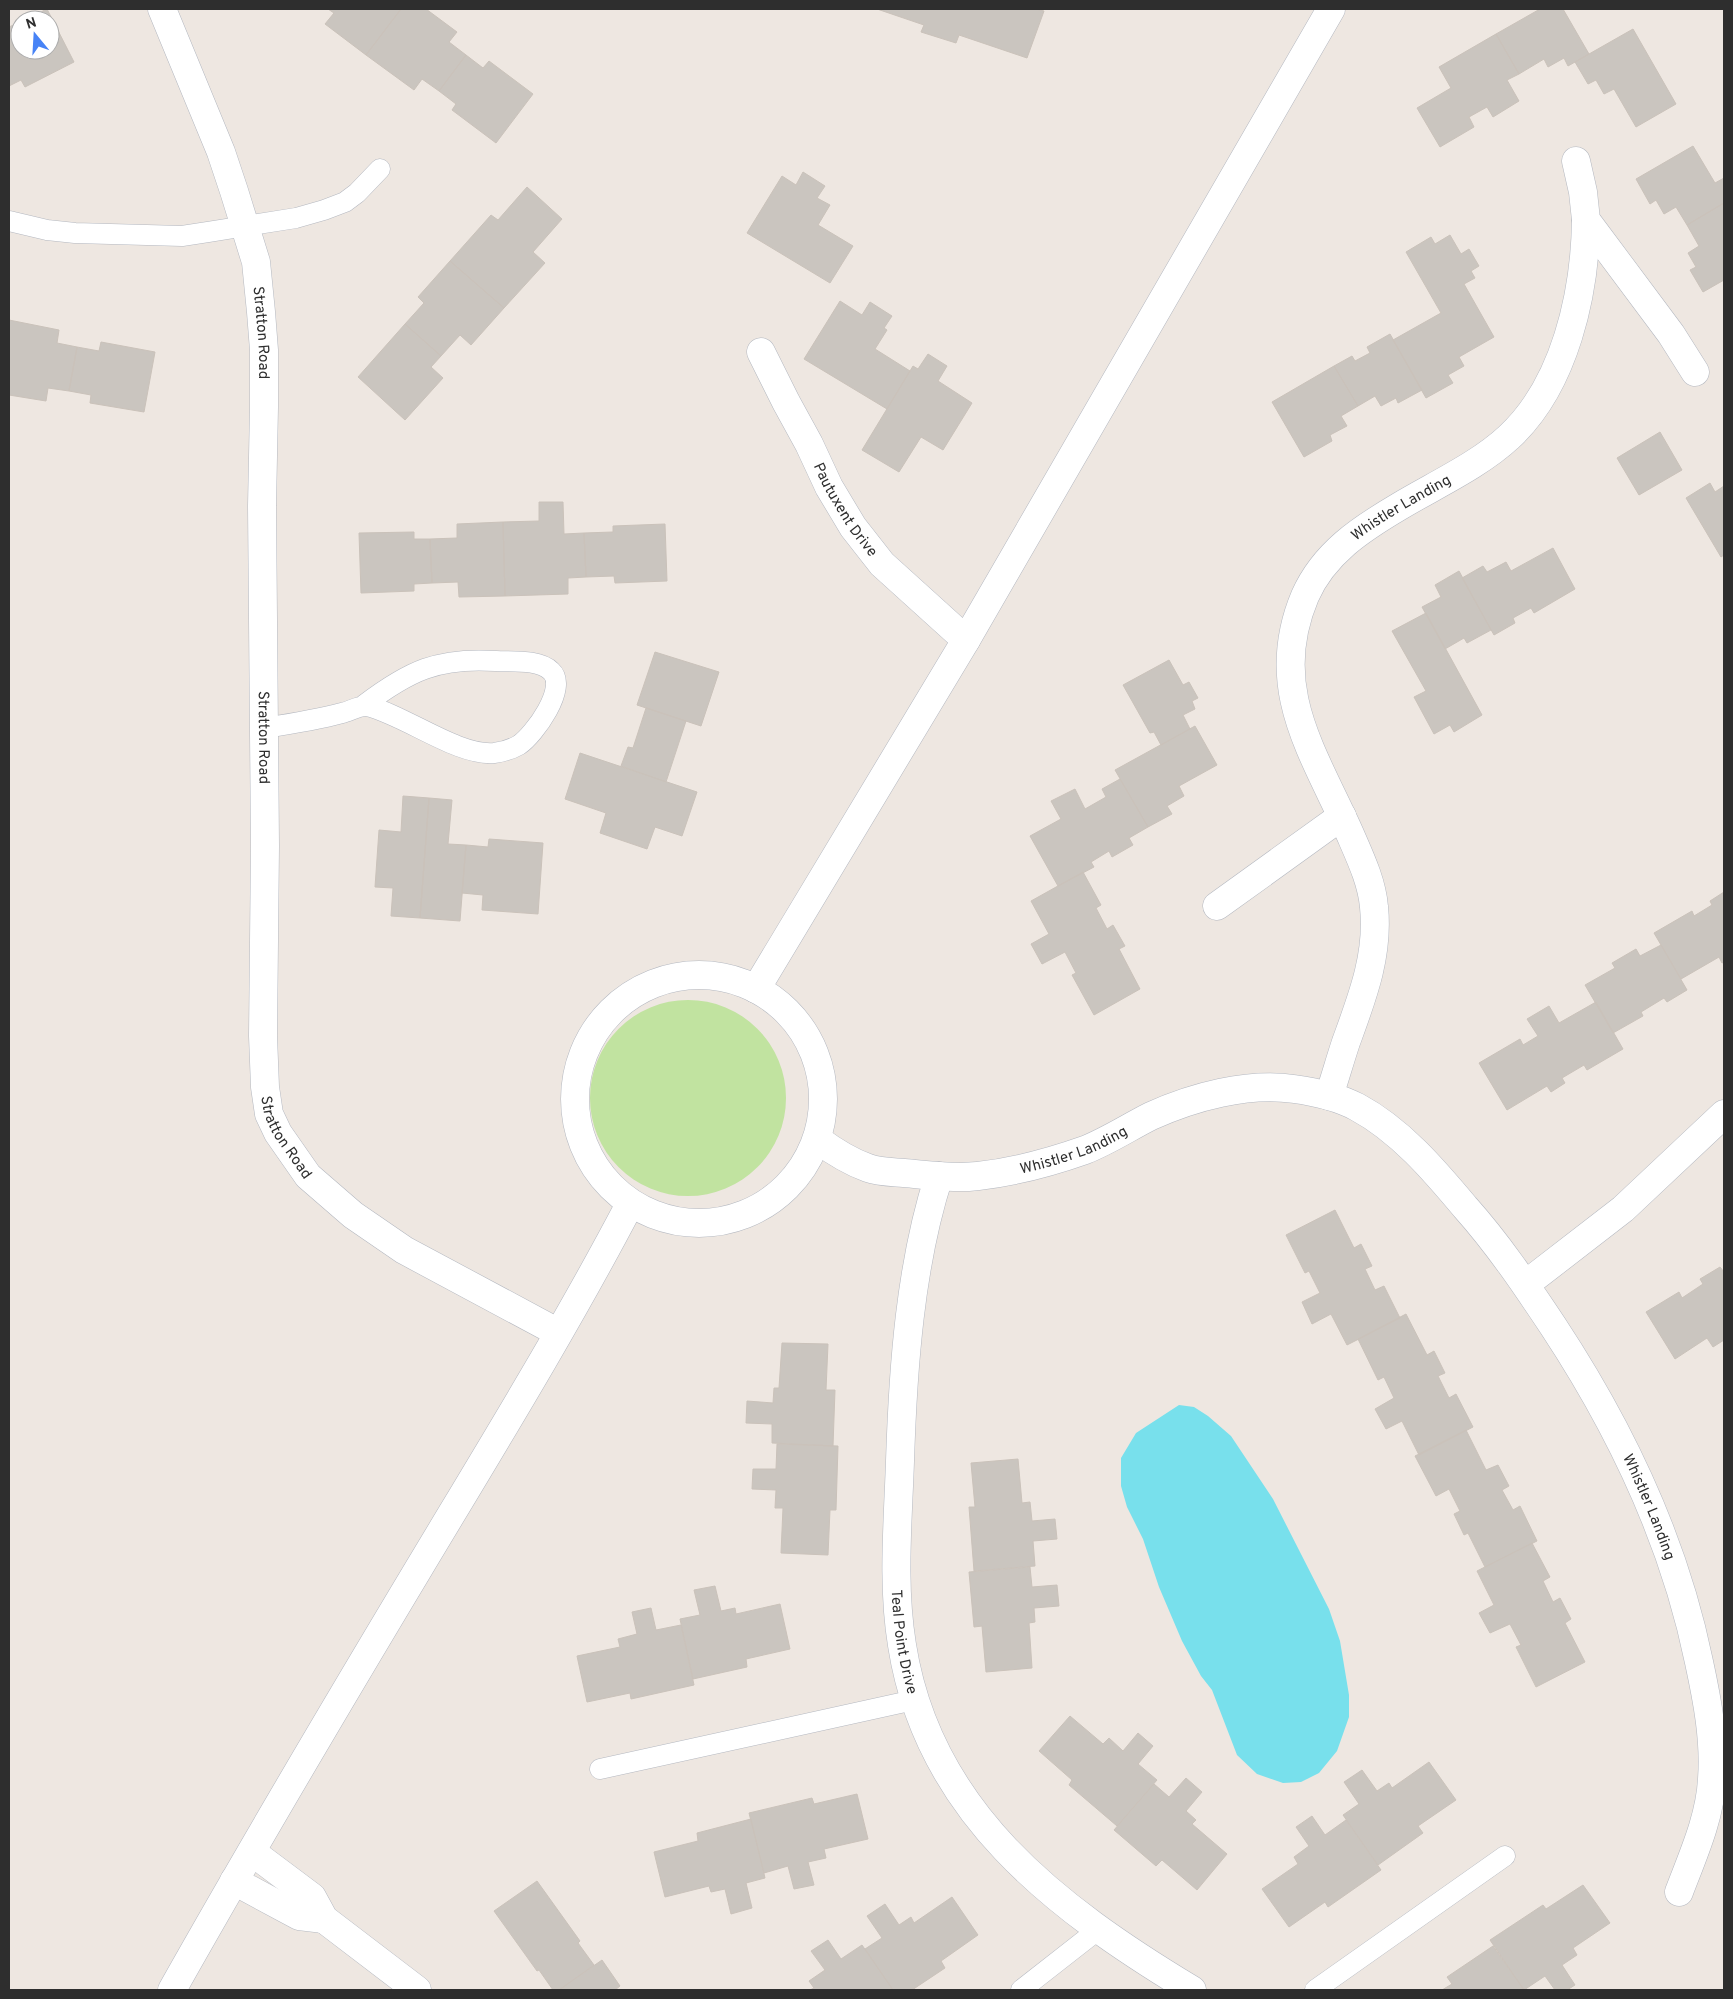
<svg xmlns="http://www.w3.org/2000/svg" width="1733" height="1999" viewBox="0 0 1733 1999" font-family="Overpass,sans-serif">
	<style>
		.green { fill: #c1e3a0 }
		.water { fill: #78e0ec }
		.building { fill: #cac5bf; stroke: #cac2ba }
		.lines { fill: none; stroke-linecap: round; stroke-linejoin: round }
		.lane-casing { stroke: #b4b8c0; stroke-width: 21 }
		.street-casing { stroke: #b4b8c0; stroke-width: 29 }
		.lane { stroke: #fff; stroke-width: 20 }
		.street { stroke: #fff; stroke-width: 28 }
		.labels { text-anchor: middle; stroke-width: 4; stroke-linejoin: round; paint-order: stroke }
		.street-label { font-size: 15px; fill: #2e2e2e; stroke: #fff }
	</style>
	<rect width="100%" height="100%" fill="#eee7e1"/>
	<path class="green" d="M590 1098a98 98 0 1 1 196 0a98 98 0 1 1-196 0Z"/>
	<path class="water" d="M 1179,1405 L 1194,1407 L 1208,1416 L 1231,1436 L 1273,1499 L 1329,1609 L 1340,1641 L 1349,1695 L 1349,1717 L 1337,1751 L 1319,1773 L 1301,1782 L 1283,1783 L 1257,1774 L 1237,1755 L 1212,1690 L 1201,1676 L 1182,1641 L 1159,1587 L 1143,1539 L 1127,1507 L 1121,1486 L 1121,1458 L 1136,1433 Z"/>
	<path class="building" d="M 47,9 L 74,62 L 25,87 L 21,80 L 9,86 L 9,27 L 20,22 L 20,50 L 50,50 L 50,20 L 24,20 Z
		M 328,9 L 401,9 L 366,55 L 325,24 L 334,13 Z
		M 401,9 L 426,9 L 457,32 L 449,42 L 466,55 L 439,91 L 422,79 L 414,90 L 366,55 Z
		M 877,9 L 1036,9 L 1044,11 L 1027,58 L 959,35 L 956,43 L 921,32 L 924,25 Z
		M 1540,9 L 1563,9 L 1589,54 L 1568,66 L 1564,58 L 1548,67 L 1544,59 L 1519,74 L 1496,34 Z
		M 1633,29 L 1676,104 L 1636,127 L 1614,89 L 1604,94 L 1596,80 L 1588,84 L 1575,62 Z
		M 1496,34 L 1519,74 L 1507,80 L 1519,101 L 1493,117 L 1487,107 L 1469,117 L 1474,127 L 1440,147 L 1417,108 L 1451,88 L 1439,67 Z
		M 466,55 L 483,68 L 489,61 L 533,94 L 496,143 L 452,110 L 456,104 L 439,91 Z
		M 1693,146 L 1715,183 L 1724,178 L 1724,203 L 1687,225 L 1676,207 L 1664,214 L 1656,200 L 1650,204 L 1636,179 Z
		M 803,172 L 825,186 L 817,198 L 830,205 L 818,225 L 853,246 L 830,283 L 747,233 L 782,176 L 796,185 Z
		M 527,187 L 562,219 L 533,252 L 545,263 L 504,308 L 450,261 L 491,215 L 498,220 Z
		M 1724,203 L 1724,280 L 1703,292 L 1690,270 L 1696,267 L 1688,253 L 1699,246 L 1687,225 Z
		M 1450,235 L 1461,254 L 1469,249 L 1479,266 L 1471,271 L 1475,278 L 1464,284 L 1494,337 L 1459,357 L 1464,366 L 1448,375 L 1453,383 L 1426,398 L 1393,340 L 1441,313 L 1406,252 L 1431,237 L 1435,244 Z
		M 450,261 L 504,308 L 471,345 L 460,335 L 441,356 L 405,324 L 424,303 L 418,297 Z
		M 840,301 L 862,315 L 870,302 L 892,316 L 884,328 L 887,330 L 875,349 L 910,371 L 887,409 L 804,359 Z
		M 9,320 L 59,330 L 57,343 L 77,347 L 69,391 L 48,388 L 46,401 L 9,395 Z
		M 405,324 L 441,356 L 431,367 L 443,378 L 405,420 L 358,377 Z
		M 1390,334 L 1422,390 L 1398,403 L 1396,398 L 1381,406 L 1375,396 L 1358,406 L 1334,366 L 1352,356 L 1355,361 L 1370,353 L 1367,347 Z
		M 101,342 L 155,352 L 144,412 L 90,403 L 91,395 L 69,391 L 77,347 L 99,351 Z
		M 928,354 L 947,366 L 938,381 L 972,403 L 943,450 L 921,437 L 899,472 L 862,450 L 913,366 L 918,369 Z
		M 1334,366 L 1358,406 L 1341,416 L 1347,426 L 1330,435 L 1332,441 L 1304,457 L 1272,402 Z
		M 1660,432 L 1682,470 L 1639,495 L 1617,458 Z
		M 1710,483 L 1715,492 L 1724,486 L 1724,555 L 1721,557 L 1686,498 Z
		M 539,502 L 563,502 L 564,534 L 584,533 L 586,577 L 568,578 L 568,594 L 505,596 L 503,522 L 539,521 Z
		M 503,522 L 505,596 L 459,597 L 458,582 L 432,583 L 430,539 L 457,538 L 457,524 Z
		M 665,524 L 667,581 L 615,583 L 614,576 L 586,577 L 584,533 L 613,532 L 613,526 Z
		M 414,532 L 414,539 L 430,539 L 432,583 L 414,584 L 414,591 L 361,593 L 359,533 Z
		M 1553,548 L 1575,589 L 1534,613 L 1531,608 L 1513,618 L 1515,623 L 1494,635 L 1462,578 L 1483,566 L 1487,572 L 1506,562 L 1511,571 Z
		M 1459,571 L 1491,630 L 1467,643 L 1464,638 L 1445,649 L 1422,607 L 1441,597 L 1435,585 Z
		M 1426,613 L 1482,715 L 1454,732 L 1450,725 L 1434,734 L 1414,697 L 1426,691 L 1392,631 Z
		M 655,652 L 719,672 L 701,726 L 637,705 Z
		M 1169,660 L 1183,685 L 1189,682 L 1198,698 L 1192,701 L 1195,709 L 1183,715 L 1190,729 L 1161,745 L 1154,732 L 1150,733 L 1123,685 Z
		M 646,708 L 686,721 L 666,782 L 621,766 L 628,747 L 633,748 Z
		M 1195,726 L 1217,765 L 1179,786 L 1184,796 L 1167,806 L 1172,814 L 1148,827 L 1115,770 Z
		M 580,753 L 697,792 L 682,836 L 655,827 L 647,849 L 600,833 L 606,813 L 565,799 Z
		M 1120,779 L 1148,827 L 1129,838 L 1133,845 L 1112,857 L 1109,851 L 1091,862 L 1094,867 L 1058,886 L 1030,836 L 1061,819 L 1051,801 L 1075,789 L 1085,809 L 1106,797 L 1102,789 Z
		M 403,796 L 429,798 L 420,918 L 391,916 L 393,888 L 375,887 L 379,830 L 401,832 Z
		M 429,798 L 452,800 L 448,844 L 466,845 L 460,921 L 420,918 Z
		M 489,839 L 543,843 L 538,914 L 482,910 L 483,895 L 462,893 L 466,845 L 488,847 Z
		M 1083,872 L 1101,905 L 1096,908 L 1107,929 L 1113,925 L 1125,946 L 1119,949 L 1140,989 L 1094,1015 L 1072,975 L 1076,973 L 1065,952 L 1042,964 L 1031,944 L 1049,934 L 1031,901 Z
		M 1724,892 L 1724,962 L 1722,963 L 1719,957 L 1681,979 L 1654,933 L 1692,911 L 1694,916 L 1712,905 L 1710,901 Z
		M 1661,945 L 1687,990 L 1667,1002 L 1664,998 L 1641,1012 L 1643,1016 L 1613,1033 L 1585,985 L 1615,968 L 1612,963 L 1636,949 L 1640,956 Z
		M 1596,1002 L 1623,1049 L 1587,1070 L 1584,1065 L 1562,1078 L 1565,1083 L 1551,1092 L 1547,1086 L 1507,1110 L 1479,1063 L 1520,1039 L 1523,1045 L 1538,1036 L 1527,1019 L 1549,1006 L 1559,1023 Z
		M 1335,1210 L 1354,1248 L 1361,1244 L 1372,1266 L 1365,1269 L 1375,1290 L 1384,1286 L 1400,1318 L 1347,1345 L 1331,1314 L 1312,1324 L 1302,1302 L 1320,1293 L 1309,1271 L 1305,1273 L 1286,1235 Z
		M 1720,1267 L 1724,1272 L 1724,1340 L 1713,1347 L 1707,1338 L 1675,1359 L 1646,1312 L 1679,1292 L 1682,1298 L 1703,1284 L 1700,1279 Z
		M 1406,1314 L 1427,1355 L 1434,1351 L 1445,1373 L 1438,1376 L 1449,1398 L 1456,1394 L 1473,1427 L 1419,1455 L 1402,1421 L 1386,1429 L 1375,1409 L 1394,1398 L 1384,1377 L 1378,1380 L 1358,1339 Z
		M 782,1343 L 828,1344 L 826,1390 L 835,1390 L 833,1446 L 772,1443 L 772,1424 L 746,1423 L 747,1401 L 773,1403 L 774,1388 L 779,1388 Z
		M 1466,1430 L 1486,1470 L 1498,1465 L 1509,1486 L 1502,1490 L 1513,1510 L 1520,1506 L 1537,1541 L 1485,1567 L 1468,1533 L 1464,1535 L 1454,1514 L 1460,1511 L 1449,1489 L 1436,1496 L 1415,1456 Z
		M 777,1444 L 838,1446 L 836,1510 L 830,1510 L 828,1555 L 781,1553 L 783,1508 L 775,1508 L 776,1490 L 752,1489 L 753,1469 L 776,1469 Z
		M 1018,1459 L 1022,1503 L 1030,1502 L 1032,1521 L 1055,1519 L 1057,1539 L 1033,1541 L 1035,1566 L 974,1571 L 969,1507 L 975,1507 L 971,1463 Z
		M 1532,1543 L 1550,1577 L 1543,1581 L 1553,1602 L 1560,1598 L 1571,1619 L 1565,1623 L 1585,1662 L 1536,1687 L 1516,1647 L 1521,1645 L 1510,1624 L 1490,1633 L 1479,1613 L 1494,1605 L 1477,1571 Z
		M 1030,1567 L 1032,1587 L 1057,1585 L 1059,1606 L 1034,1608 L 1035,1622 L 1029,1623 L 1032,1668 L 986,1672 L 982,1626 L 974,1627 L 969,1572 Z
		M 715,1586 L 721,1611 L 735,1608 L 736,1614 L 780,1604 L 790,1649 L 746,1659 L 747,1667 L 693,1679 L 680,1619 L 700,1615 L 694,1590 Z
		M 651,1608 L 656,1630 L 681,1625 L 694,1685 L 631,1699 L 630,1693 L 587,1702 L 577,1656 L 620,1647 L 618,1639 L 637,1634 L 632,1612 Z
		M 1070,1716 L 1103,1744 L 1109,1738 L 1123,1751 L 1138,1733 L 1153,1746 L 1138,1764 L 1157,1780 L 1117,1826 L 1069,1785 L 1072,1780 L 1039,1751 Z
		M 1429,1762 L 1456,1800 L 1418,1826 L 1423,1833 L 1378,1865 L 1343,1815 L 1359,1804 L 1344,1782 L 1362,1770 L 1377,1791 L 1389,1783 L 1392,1788 Z
		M 1186,1778 L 1202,1792 L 1186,1811 L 1196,1820 L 1192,1824 L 1227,1854 L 1197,1890 L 1162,1860 L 1156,1866 L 1114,1830 L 1154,1784 L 1169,1797 Z
		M 857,1794 L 868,1839 L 824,1849 L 826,1858 L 808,1862 L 814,1885 L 794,1889 L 788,1866 L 764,1873 L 749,1813 L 812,1798 L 814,1804 Z
		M 1312,1816 L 1325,1835 L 1346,1820 L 1381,1870 L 1328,1907 L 1325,1902 L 1289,1927 L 1262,1889 L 1298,1864 L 1294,1857 L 1309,1846 L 1296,1827 Z
		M 751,1819 L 765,1878 L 746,1883 L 752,1908 L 731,1914 L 725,1889 L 711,1892 L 709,1886 L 665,1897 L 654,1852 L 698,1841 L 697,1833 Z
		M 537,1881 L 580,1941 L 578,1943 L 594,1965 L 559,1990 L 553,1990 L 539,1970 L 537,1971 L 494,1911 Z
		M 1583,1885 L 1610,1923 L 1573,1948 L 1577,1955 L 1562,1965 L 1575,1985 L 1567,1990 L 1555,1990 L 1545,1976 L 1524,1990 L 1490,1940 L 1543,1905 L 1546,1909 Z
		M 952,1897 L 978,1935 L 941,1961 L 945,1968 L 912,1990 L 893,1990 L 865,1949 L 882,1938 L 867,1916 L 885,1904 L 899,1925 L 911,1917 L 914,1923 Z
		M 828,1940 L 841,1959 L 862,1945 L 893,1990 L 810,1990 L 814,1988 L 809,1981 L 825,1970 L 811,1951 Z
		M 1493,1946 L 1524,1990 L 1442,1990 L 1452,1984 L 1447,1977 Z
		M 602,1960 L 620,1986 L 615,1990 L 559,1990 Z"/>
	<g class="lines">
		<g class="lane-casing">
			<path id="lane" d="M 9,221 L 47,230 L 75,233 L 182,236 L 208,232 L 296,218 L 324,210 L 345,202 L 357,193 L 380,169
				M 264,728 C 290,724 316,720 342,713 C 349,712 359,705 367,706 C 405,715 457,756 494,753 C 502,752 512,749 519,745 C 534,735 569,687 551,671 C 539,659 512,662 496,661 C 438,657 409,671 364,705
				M 600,1769 L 914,1700
				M 1021,1990 L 1099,1929
				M 1315,1990 L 1505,1856"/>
		</g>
		<g class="street-casing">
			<g id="street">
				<path id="s1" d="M 162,9 L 221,152 L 234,191 L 256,262 L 261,312 L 264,350 L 264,407 L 262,506 L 265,846 L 263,1036 L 265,1087 L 269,1114 L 278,1133 L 308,1176 L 353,1215 L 404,1250 L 557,1332"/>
				<path d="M 1576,161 L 1583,192 L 1586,220 L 1671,334 L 1695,372"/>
				<path id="s2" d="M 761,352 L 786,402 L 809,444 L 829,487 L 853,527 L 882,564 L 966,640"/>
				<path d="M 1217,906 L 1342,816"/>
				<circle cx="699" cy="1099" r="124"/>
				<path d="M 756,989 L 966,640 L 1331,9"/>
				<path id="s3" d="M 1329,1096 C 1335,1078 1340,1060 1346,1042 C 1362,998 1379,955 1374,907 C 1372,882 1360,857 1350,834 C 1314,753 1266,688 1305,596 C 1324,553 1361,529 1400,506 C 1435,485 1479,465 1509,437 C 1565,385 1585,294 1586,220"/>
				<path id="s4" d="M 817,1139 C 833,1151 848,1161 868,1168 C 879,1172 892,1172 904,1173 C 928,1175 953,1179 978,1176 C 1014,1172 1051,1162 1085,1150 C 1108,1141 1129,1127 1151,1116 C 1193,1097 1248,1082 1294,1089 C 1316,1092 1338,1097 1357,1107 C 1400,1130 1434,1170 1465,1207 C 1498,1244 1525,1284 1553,1326 C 1621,1429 1674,1540 1699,1662 C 1707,1699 1715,1740 1712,1779 C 1710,1818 1693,1855 1679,1892"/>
				<path id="s5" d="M 939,1176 C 910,1265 903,1368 900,1461 C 898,1522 892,1584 902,1645 C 928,1812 1056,1908 1192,1990"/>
				<path d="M 1526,1284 L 1623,1209 L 1724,1114"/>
				<path d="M 252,1852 L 312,1897 L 324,1919 L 417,1990"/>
				<path d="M 234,1881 L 299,1916 L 324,1919"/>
				<path d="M 172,1990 C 252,1848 335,1708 419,1568 C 491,1448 565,1328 630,1204"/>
			</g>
		</g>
		<use href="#lane" class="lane"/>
		<use href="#street" class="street"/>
	</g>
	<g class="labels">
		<g class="street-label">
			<text dy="5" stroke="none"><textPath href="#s1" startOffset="341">Stratton Road</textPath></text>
			<text dy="5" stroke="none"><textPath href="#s3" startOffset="658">Whistler Landing</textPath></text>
			<text dy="5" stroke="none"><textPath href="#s2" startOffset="179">Pautuxent Drive</textPath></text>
			<text dy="5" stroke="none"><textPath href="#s1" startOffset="746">Stratton Road</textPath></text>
			<text dy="5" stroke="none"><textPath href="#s1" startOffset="1151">Stratton Road</textPath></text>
			<text dy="5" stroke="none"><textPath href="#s4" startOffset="269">Whistler Landing</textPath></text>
			<text dy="5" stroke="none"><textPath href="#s4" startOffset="1069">Whistler Landing</textPath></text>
			<text dy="5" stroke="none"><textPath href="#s5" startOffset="470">Teal Point Drive</textPath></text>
		</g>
	</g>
	<rect width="1733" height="1999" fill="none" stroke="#2e2e2e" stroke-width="20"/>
	<g transform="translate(35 35) rotate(342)"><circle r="24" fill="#ffffff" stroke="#ababab"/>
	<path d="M0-4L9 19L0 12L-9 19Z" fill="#4783f6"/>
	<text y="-8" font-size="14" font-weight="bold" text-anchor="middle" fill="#2e2e2e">N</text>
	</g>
</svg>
